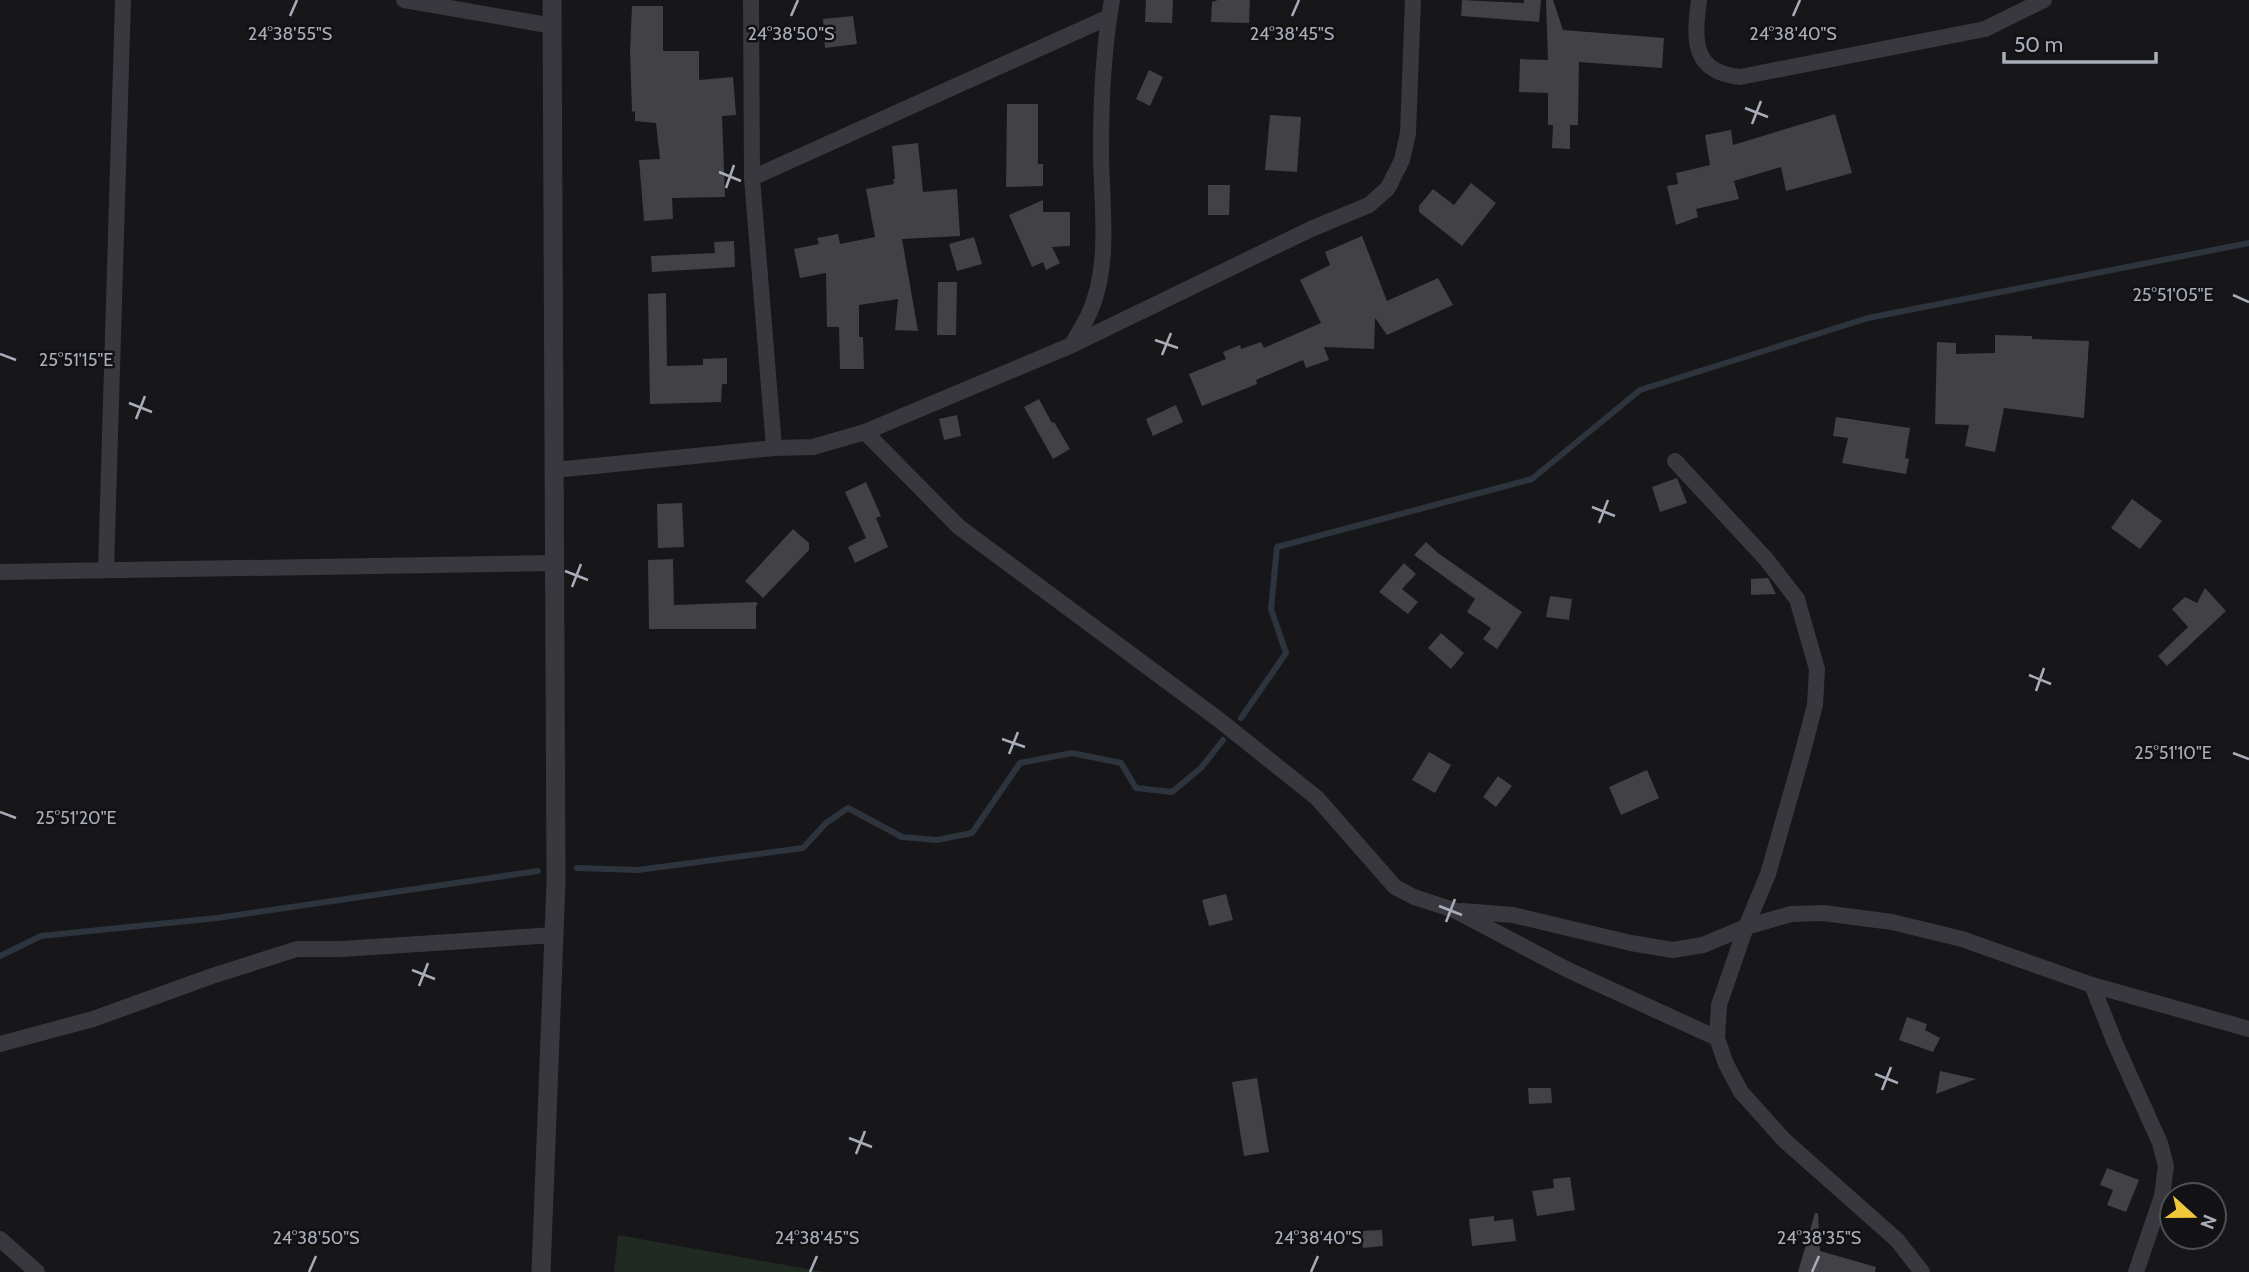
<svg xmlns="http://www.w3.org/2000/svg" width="2249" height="1272" viewBox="0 0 2249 1272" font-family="Cabin,sans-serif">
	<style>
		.green { fill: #212923 }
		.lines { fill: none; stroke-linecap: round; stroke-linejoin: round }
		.stream { stroke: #2d343d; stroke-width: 6 }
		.building { fill: #414146 }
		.minor { stroke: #38383e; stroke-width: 16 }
		.tertiary { stroke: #38383e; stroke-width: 19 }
		.ticks { fill: none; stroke: #a9acb9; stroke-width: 2.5 }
		.ticks-label { font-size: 18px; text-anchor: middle; fill: #a9acb9; stroke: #121214; stroke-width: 5; stroke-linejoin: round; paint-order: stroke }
	</style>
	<rect width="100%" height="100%" fill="#171719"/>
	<path class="green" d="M 618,1235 L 824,1272 L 614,1272 Z"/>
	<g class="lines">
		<path class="stream" d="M 1241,718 L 1286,653 L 1271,609 L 1277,547 L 1532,479 L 1640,390 L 1868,318 L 2249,243
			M 577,868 L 638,870 L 803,848 L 826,823 L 848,808 L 902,837 L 937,840 L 972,833 L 1020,763 L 1072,753 L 1121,763 L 1136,788 L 1172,792 L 1201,768 L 1223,740
			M 0,956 L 41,936 L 217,918 L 538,871"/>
	</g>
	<path class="building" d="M 1146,0 L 1173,0 L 1172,23 L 1145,22 Z
		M 1218,0 L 1250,0 L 1249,23 L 1211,22 L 1212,2 Z
		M 1462,0 L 1524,3 L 1524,0 L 1541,0 L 1539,22 L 1461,16 Z
		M 1546,0 L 1553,0 L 1563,30 L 1664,38 L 1662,68 L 1579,62 L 1578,125 L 1570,125 L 1570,149 L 1552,148 L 1553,125 L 1548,125 L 1548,93 L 1519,92 L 1520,59 L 1548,60 Z
		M 632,6 L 663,6 L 663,51 L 699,51 L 699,80 L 733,77 L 736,115 L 722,116 L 725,197 L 672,198 L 673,219 L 644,221 L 639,160 L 660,159 L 656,123 L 635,121 L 635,111 L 632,112 L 630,51 Z
		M 853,16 L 857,44 L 825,48 L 823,19 Z
		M 1149,70 L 1163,77 L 1150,106 L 1136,99 Z
		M 1007,104 L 1038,104 L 1038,164 L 1043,164 L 1043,186 L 1006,187 Z
		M 1835,114 L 1852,173 L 1786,191 L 1781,167 L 1734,181 L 1739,199 L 1696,209 L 1698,217 L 1676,225 L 1667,186 L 1678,184 L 1676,173 L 1710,165 L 1705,135 L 1731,130 L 1733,145 Z
		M 1270,115 L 1301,117 L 1297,172 L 1265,170 Z
		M 918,143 L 923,192 L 957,189 L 960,236 L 902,239 L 918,331 L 895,330 L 898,299 L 859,305 L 859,337 L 863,337 L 864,369 L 840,369 L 839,327 L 827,327 L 826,273 L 800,278 L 794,249 L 819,244 L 817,238 L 838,234 L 840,244 L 875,237 L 866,189 L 894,184 L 893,179 L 895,179 L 892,146 Z
		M 1471,183 L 1496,203 L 1462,246 L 1419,212 L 1419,206 L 1433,189 L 1454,205 Z
		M 1208,185 L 1230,185 L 1229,215 L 1208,215 Z
		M 1043,200 L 1043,212 L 1070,212 L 1070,246 L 1052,247 L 1060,263 L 1046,270 L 1043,262 L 1032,267 L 1009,215 Z
		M 1362,236 L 1387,301 L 1438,278 L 1453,305 L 1387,335 L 1375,318 L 1374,349 L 1324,347 L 1329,360 L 1306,368 L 1303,360 L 1256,380 L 1257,384 L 1202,406 L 1189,374 L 1226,359 L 1223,352 L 1240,345 L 1241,349 L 1261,342 L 1264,348 L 1321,323 L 1300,280 L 1330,265 L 1325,252 Z
		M 974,237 L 982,264 L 957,271 L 949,244 Z
		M 734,241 L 735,267 L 652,272 L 651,256 L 715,253 L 714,242 Z
		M 938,282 L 957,282 L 956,335 L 937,335 Z
		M 666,293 L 667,366 L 703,365 L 703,359 L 727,358 L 727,384 L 722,384 L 721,402 L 650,404 L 648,294 Z
		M 1995,335 L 2032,336 L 2032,339 L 2089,341 L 2084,418 L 2004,408 L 1995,452 L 1965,446 L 1969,425 L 1935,424 L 1937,342 L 1956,343 L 1956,354 L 1995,353 Z
		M 1039,399 L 1052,423 L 1054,422 L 1070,449 L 1053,459 L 1024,407 Z
		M 1176,405 L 1183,422 L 1153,436 L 1146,419 Z
		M 957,415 L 961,436 L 944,440 L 939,419 Z
		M 1836,417 L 1910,428 L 1905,458 L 1909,459 L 1906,474 L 1842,463 L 1848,438 L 1833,436 Z
		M 1677,478 L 1687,503 L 1660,512 L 1652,487 Z
		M 866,482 L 881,516 L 876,518 L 888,547 L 855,563 L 848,547 L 866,538 L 845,492 Z
		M 2132,499 L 2162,521 L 2140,549 L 2111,528 Z
		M 682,503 L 684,547 L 658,548 L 657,504 Z
		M 793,529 L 809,543 L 809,550 L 763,598 L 745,581 Z
		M 1426,542 L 1438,553 L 1522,612 L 1497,649 L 1483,639 L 1491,628 L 1467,612 L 1475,599 L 1414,555 Z
		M 673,559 L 674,605 L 756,602 L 758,604 L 756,606 L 756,629 L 649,629 L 648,560 Z
		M 1404,563 L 1416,574 L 1402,589 L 1418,602 L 1408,614 L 1379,592 Z
		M 1768,578 L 1776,594 L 1751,595 L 1751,579 Z
		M 2205,588 L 2226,611 L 2167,666 L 2158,656 L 2188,627 L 2172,609 L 2185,597 L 2197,603 Z
		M 1550,596 L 1572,599 L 1569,620 L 1546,617 Z
		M 1441,633 L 1464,653 L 1451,669 L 1428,648 Z
		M 1429,752 L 1451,765 L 1435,793 L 1412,780 Z
		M 1647,770 L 1659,798 L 1621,815 L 1609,787 Z
		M 1498,776 L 1512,786 L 1496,807 L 1483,797 Z
		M 1226,894 L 1233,920 L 1209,926 L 1202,900 Z
		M 1907,1017 L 1927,1024 L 1925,1030 L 1940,1038 L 1933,1052 L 1899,1040 Z
		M 1940,1071 L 1976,1079 L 1936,1094 Z
		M 1257,1078 L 1269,1152 L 1244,1156 L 1232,1082 Z
		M 1528,1088 L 1551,1088 L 1552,1103 L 1529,1104 Z
		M 2107,1168 L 2139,1180 L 2126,1212 L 2107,1205 L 2113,1190 L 2100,1185 Z
		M 1570,1177 L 1575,1210 L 1537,1216 L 1532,1191 L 1554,1188 L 1553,1179 Z
		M 1815,1213 L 1818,1213 L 1820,1251 L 1876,1267 L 1875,1272 L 1798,1272 Z
		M 1494,1216 L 1494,1221 L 1513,1219 L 1516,1241 L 1472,1246 L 1469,1219 Z
		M 1382,1230 L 1383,1246 L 1363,1248 L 1361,1231 Z"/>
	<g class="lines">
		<path class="minor" d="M 404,0 L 553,26
			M 751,0 L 752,178 L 774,448
			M 1699,0 C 1694,39 1691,72 1740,77 L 1985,29 L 2044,0
			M 752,178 L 1109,17
			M 1072,345 C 1077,335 1083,326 1088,316 C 1112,266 1101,204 1101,151 C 1101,101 1103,49 1112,0
			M 865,432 L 959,527 L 1218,719 L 1317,798 L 1395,887 L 1414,897 L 1454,910 L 1568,970 L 1717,1038
			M 1675,461 L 1766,559 L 1797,599 L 1817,669 L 1815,705 L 1800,762 L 1768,874 L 1746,927 L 1719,1005 L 1717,1038 L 1726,1064 L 1741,1092 L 1784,1140 L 1897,1240 L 1922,1272
			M 555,470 L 774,448 L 813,447 L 865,432 L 1072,345 L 1311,229 L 1369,205 L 1388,188 L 1402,160 L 1408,133 L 1413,0
			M 106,570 L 123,0
			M 0,572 L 555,563
			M 1462,911 L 1513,915 L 1631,943 L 1673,950 L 1703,945 L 1746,927 L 1791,914 L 1823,913 L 1892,922 L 1962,939 L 2092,985 L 2249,1029
			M 2092,985 L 2115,1043 L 2160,1143 L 2166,1166 L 2162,1196 L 2136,1272
			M 0,1044 L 93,1019 L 212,976 L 297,949 L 342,949 L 554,935
			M 0,1239 L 37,1272"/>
		<path class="tertiary" d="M 541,1272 L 556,882 L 552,0"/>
	</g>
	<path class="ticks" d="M 290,16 L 297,0M 791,16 L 798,0M 1292,16 L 1299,0M 1793,16 L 1800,0M 1745,108 L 1768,117M 1752,124 L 1761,101M 719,172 L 741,181M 726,188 L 734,165M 2233,295 L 2249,302M 1155,340 L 1178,348M 0,354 L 16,360M 1162,355 L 1171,333M 129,403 L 152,412M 136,419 L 145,396M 1592,507 L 1615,516M 1599,523 L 1608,500M 565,571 L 588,580M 572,587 L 581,564M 2029,675 L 2051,684M 2036,691 L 2044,668M 1002,739 L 1025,747M 2233,753 L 2249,759M 1009,754 L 1018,732M 0,812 L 16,818M 1439,906 L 1462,915M 1446,922 L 1455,899M 412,970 L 435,979M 419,986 L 428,963M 1875,1074 L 1898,1083M 1882,1090 L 1891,1067M 849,1138 L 872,1147M 856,1154 L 865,1131M 309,1272 L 316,1256M 810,1272 L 817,1256M 1311,1272 L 1318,1256M 1812,1272 L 1819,1256"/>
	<g class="ticks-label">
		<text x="1793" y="40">24°38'40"S</text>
		<text x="290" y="40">24°38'55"S</text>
		<text x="791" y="40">24°38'50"S</text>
		<text x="1292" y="40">24°38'45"S</text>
		<text x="2173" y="301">25°51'05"E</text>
		<text x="76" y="366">25°51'15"E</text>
		<text x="2173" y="759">25°51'10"E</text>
		<text x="76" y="824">25°51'20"E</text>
		<text x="316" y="1244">24°38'50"S</text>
		<text x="817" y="1244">24°38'45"S</text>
		<text x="1318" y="1244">24°38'40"S</text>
		<text x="1819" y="1244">24°38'35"S</text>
	</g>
	<g transform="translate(2193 1216) rotate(111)"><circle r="33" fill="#121214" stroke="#4e5056" stroke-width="2"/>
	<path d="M0-5L12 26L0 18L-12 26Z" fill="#eec83a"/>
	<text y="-10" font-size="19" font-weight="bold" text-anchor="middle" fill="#a9acb9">N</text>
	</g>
	<path d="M2004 52v10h152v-10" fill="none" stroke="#a9acb9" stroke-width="3.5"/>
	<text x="2014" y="52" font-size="21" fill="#a9acb9" stroke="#121214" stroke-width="5" paint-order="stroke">50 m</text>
</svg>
